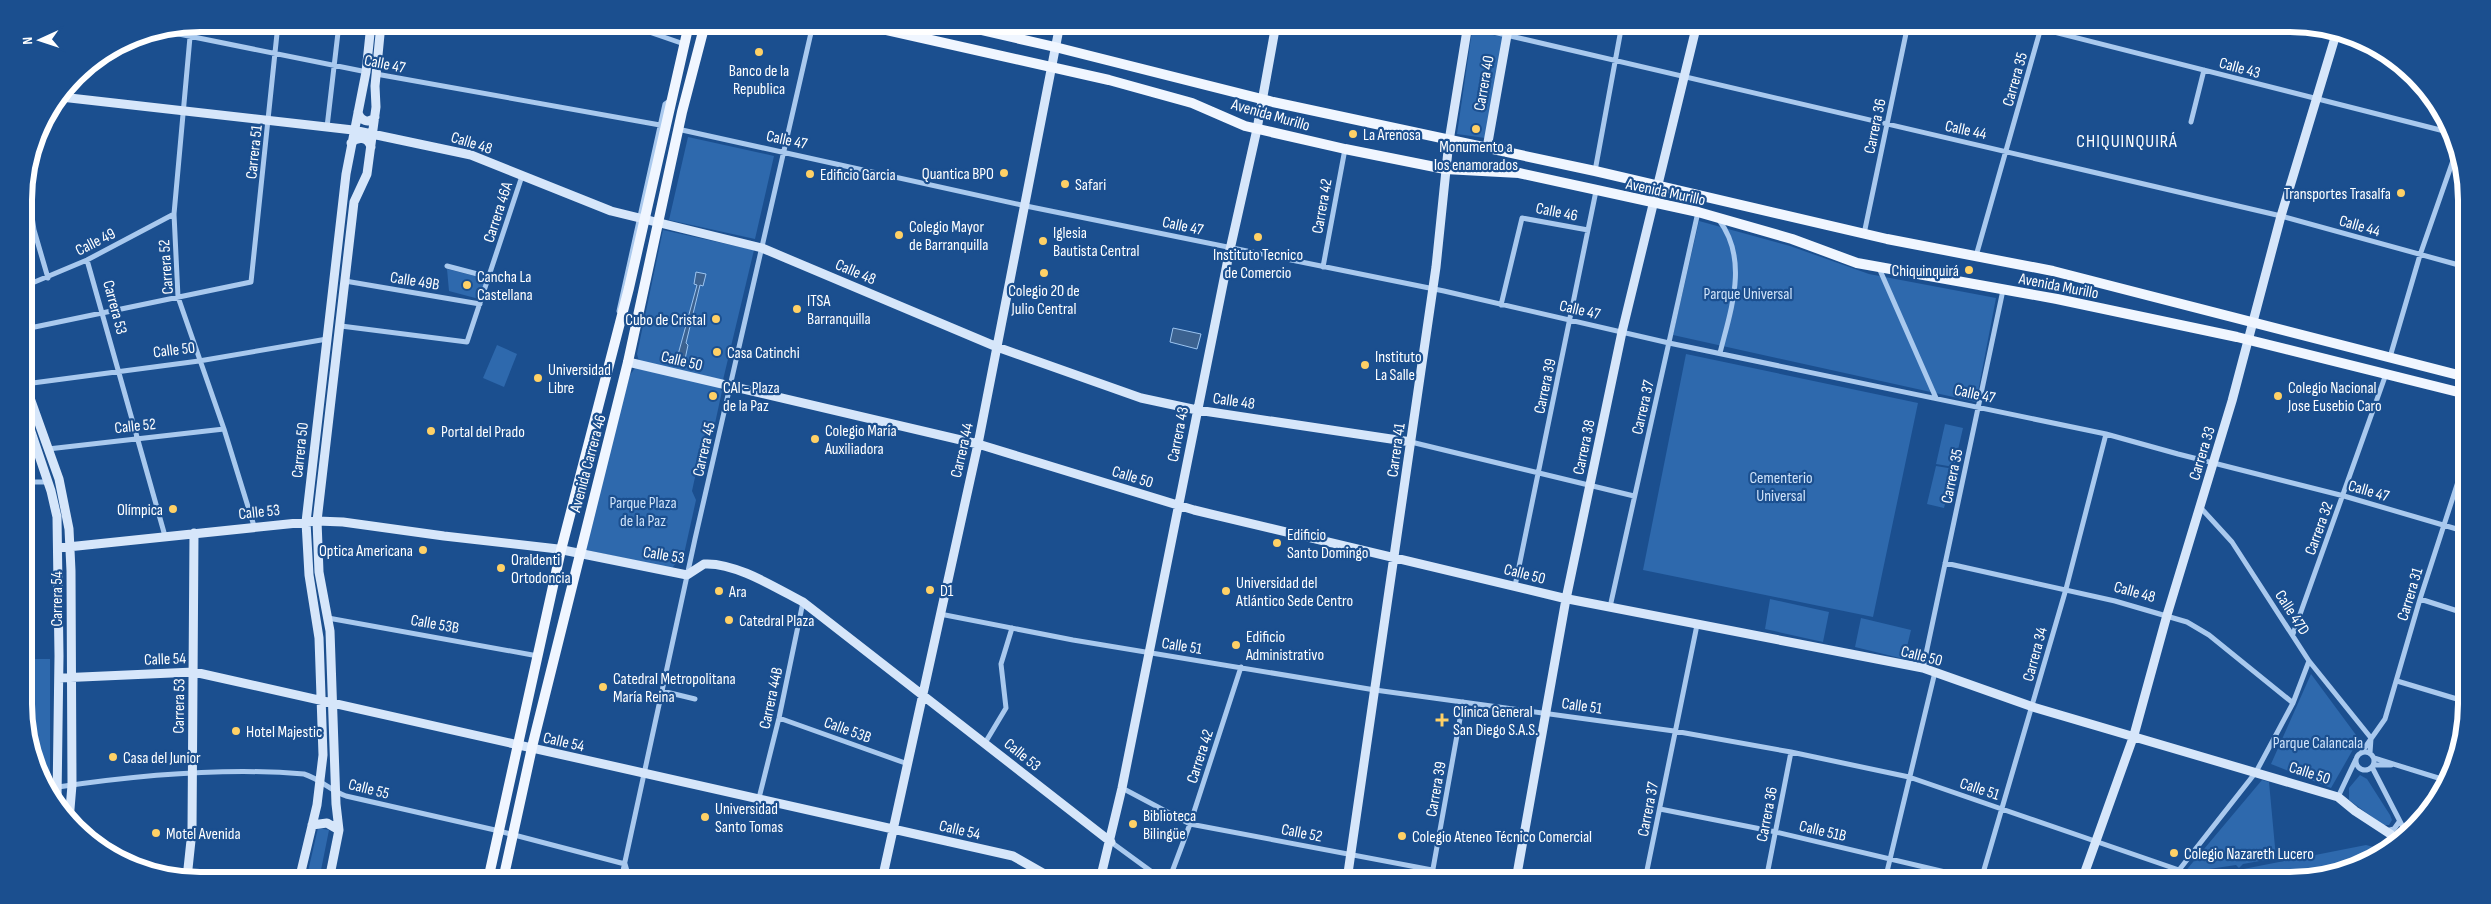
<svg xmlns="http://www.w3.org/2000/svg" width="2491" height="904" viewBox="0 0 2491 904" font-family="'Sofia Sans Condensed',sans-serif">
	<style>
		.green { fill: #2e69ad }
		.water { fill: #3c6290; stroke: #9cc4f0 }
		.lines { fill: none; stroke-linecap: round; stroke-linejoin: round }
		.street { stroke: #a9c9ee; stroke-width: 5 }
		.secondary { stroke: #d6e6fa; stroke-width: 9 }
		.primary { stroke: #f0f6ff; stroke-width: 10 }
		.poi-dot { fill: #ffd166; stroke: #1b4f8f; stroke-width: 2 }
		.labels { text-anchor: middle; stroke-width: 4.5; stroke-linejoin: round; paint-order: stroke }
		.street-label { font-size: 16px; fill: #fff; stroke: #1b4f8f }
		.poi-label { font-size: 16px; fill: #fff; stroke: #1b4f8f; text-anchor: start }
		.park-label { font-size: 16px; fill: #cfe3fa; stroke: #1b4f8f }
		.neighbourhood-label { font-size: 18px; letter-spacing: 1px; fill: #fff; stroke: #1b4f8f }
		.rim { fill: none; stroke: #fff; stroke-width: 6 }
	</style>
	<rect width="100%" height="100%" fill="#1b4f8f"/>
	<path class="green" d="M 1472,31 L 1503,37 L 1485,138 L 1457,134 Z
		M 688,137 L 774,156 L 755,239 L 669,220 Z
		M 1699,221 L 1790,246 L 1869,274 L 1996,298 L 1976,402 L 1673,335 Z
		M 663,230 L 754,250 L 723,380 L 639,361 L 637,354 Z
		M 447,269 L 487,279 L 479,299 L 449,291 Z
		M 497,345 L 517,354 L 504,387 L 483,378 Z
		M 1686,354 L 1918,403 L 1873,617 L 1643,570 Z
		M 635,368 L 718,386 L 722,391 L 714,428 L 704,436 L 692,491 L 696,500 L 684,554 L 672,568 L 581,549 L 630,375 Z
		M 1945,424 L 1963,428 L 1954,467 L 1936,464 Z
		M 1936,466 L 1954,469 L 1944,508 L 1927,504 Z
		M 1770,599 L 1829,612 L 1823,642 L 1765,629 Z
		M 1861,618 L 1911,630 L 1904,659 L 1855,647 Z
		M 27,659 L 50,659 L 50,784 L 27,738 Z
		M 2311,674 L 2359,739 L 2331,788 L 2271,764 Z
		M 2360,775 L 2367,779 L 2390,815 L 2392,820 L 2389,825 L 2383,825 L 2349,800 L 2349,788 Z
		M 2262,780 L 2269,782 L 2276,858 L 2243,864 L 2239,868 L 2236,865 L 2209,869 L 2196,880 L 2183,880 L 2183,874 Z
		M 318,828 L 329,830 L 319,880 L 306,880 Z
		M 2366,845 L 2386,850 L 2358,867 L 2302,880 L 2205,880 L 2208,876 Z"/>
	<path class="water" d="M 696,272 L 706,274 L 703,286 L 700,285 L 686,343 L 688,345 L 684,364 L 676,362 L 697,285 L 694,284 Z
		M 1173,328 L 1201,334 L 1197,349 L 1170,342 Z"/>
	<g class="lines">
		<path class="street" d="M 626,24 L 684,44
			M 1459,24 L 2281,216 L 2466,267
			M 2022,24 L 2452,133
			M 191,26 L 174,214 L 178,297 L 224,429 L 254,526
			M 164,31 L 367,72
			M 376,74 L 660,125
			M 2191,122 L 2204,70
			M 327,127 L 339,24
			M 682,130 L 1026,206 L 1444,291 L 1669,343 L 2106,434 L 2178,454 L 2344,496 L 2467,532
			M 32,161 L 29,196 L 34,230 L 48,278
			M 1595,171 L 1622,24
			M 1719,220 C 1749,260 1731,309 1720,353
			M 1864,234 L 1908,24
			M 1976,256 L 2042,24
			M 87,260 L 165,536
			M 447,266 L 489,277
			M 1323,267 L 1345,149
			M 1879,268 L 1936,398
			M 345,281 L 480,304
			M 25,286 L 87,260 L 174,214
			M 1501,305 L 1522,218 L 1588,230
			M 619,311 L 665,104 L 671,100
			M 341,326 L 467,342 L 522,176
			M 25,329 L 251,282 L 278,24
			M 2390,357 L 2420,255 L 2457,149
			M 25,384 L 199,361 L 327,339
			M 1411,442 L 1634,496
			M 48,449 L 224,429
			M 26,482 L 48,482
			M 2200,507 L 2232,542 L 2309,661 L 2371,738 L 2370,753
			M 1945,563 L 2115,601 L 2187,622 L 2209,635 L 2293,703
			M 1515,586 L 1596,191
			M 2420,599 L 2467,614
			M 1610,607 L 1698,212
			M 940,614 L 1073,640 L 1375,690 L 1674,731 L 1791,752 L 1909,777 L 2179,870
			M 328,618 L 538,656
			M 2293,634 L 2386,374
			M 1923,668 L 2003,290
			M 2397,681 L 2467,702
			M 662,691 L 695,699
			M 779,718 L 908,764
			M 985,743 L 1006,708 L 1001,664 L 1012,628
			M2356 761a9 9 0 1 1 18 0a9 9 0 1 1-18 0Z
			M 2361,753 L 2385,719 L 2420,599 L 2467,454
			M 2374,758 L 2448,781
			M 2374,765 L 2391,765
			M 2372,767 L 2407,835
			M 58,787 C 139,775 223,767 304,774 C 320,779 331,791 346,796 L 495,830 L 625,864 L 629,878 L 633,880
			M 1122,788 L 1190,824 L 1485,880
			M 2338,797 L 2356,759
			M 759,798 L 779,718 L 803,602
			M 1660,809 L 1776,832 L 1979,880
			M 2386,831 L 2394,829 L 2399,822
			M 1111,842 L 1163,880
			M 621,880 L 695,539 L 813,24
			M 1169,880 L 1190,824 L 1241,667
			M 1431,880 L 1463,702
			M 1645,880 L 1697,625
			M 1766,880 L 1791,752
			M 1885,880 L 1935,672
			M 1981,880 L 2066,589 L 2106,434
			M 2175,880 L 2179,870 L 2256,772 L 2293,703 L 2309,661"/>
		<path class="secondary" d="M 61,97 L 353,130 L 471,155 L 611,211 L 762,248 L 997,347 L 1141,398 L 1197,410 L 1411,442
			M 358,112 C 360,121 369,124 375,117
			M 351,143 C 358,136 368,137 371,147
			M 1487,148 L 1509,24
			M 628,362 L 978,444 L 1194,510 L 1563,598 L 1923,668 L 2033,707 L 2338,797 L 2355,811 L 2401,841
			M 25,384 L 59,479 L 69,529 L 71,571 L 72,785 L 69,821
			M 25,414 L 51,491 L 57,517 L 59,656 L 57,799
			M 58,548 L 317,521 L 343,522 L 444,536 L 558,549 L 687,575 L 704,564 C 735,562 776,588 803,602 L 1111,842
			M 59,678 L 194,672 L 1013,856 L 1055,880
			M 312,825 L 327,823 L 339,830
			M 187,878 L 192,831 L 194,533
			M 299,880 L 317,805 L 323,755 L 319,638 L 309,575 L 306,522 L 346,174 L 366,72 L 371,24
			M 329,880 L 339,830 L 336,804 L 330,631 L 319,572 L 317,521 L 354,202 L 367,174 L 376,107 L 375,86 L 381,24
			M 882,880 L 978,444 L 1060,24
			M 1100,880 L 1122,788 L 1229,254 L 1257,129 L 1276,24
			M 1347,880 L 1436,267 L 1449,141 L 1468,24
			M 1516,880 L 1566,599 L 1622,332 L 1697,24
			M 2082,880 L 2134,735 L 2167,615 L 2232,401 L 2281,216 L 2337,31"/>
		<path class="primary" d="M 860,24 L 1109,80 L 1192,103 L 1245,126 L 1345,149 L 1445,169 L 1519,173 L 1698,212 L 1792,239 L 1857,263 L 2057,299 L 2237,337 L 2466,394
			M 955,24 L 1055,47 L 1273,102 L 1595,171 L 1887,239 L 2053,271 L 2466,377
			M 488,880 L 561,550 L 629,288 L 689,24
			M 503,880 L 533,743 L 628,362 L 682,112 L 705,24"/>
	</g>
	<g class="poi-dot">
		<circle cx="759" cy="52" r="5"/>
		<circle cx="1476" cy="129" r="5"/>
		<circle cx="1353" cy="134" r="5"/>
		<circle cx="1004" cy="173" r="5"/>
		<circle cx="810" cy="174" r="5"/>
		<circle cx="1065" cy="184" r="5"/>
		<circle cx="2401" cy="193" r="5"/>
		<circle cx="899" cy="235" r="5"/>
		<circle cx="1258" cy="237" r="5"/>
		<circle cx="1043" cy="241" r="5"/>
		<circle cx="1969" cy="270" r="5"/>
		<circle cx="1044" cy="273" r="5"/>
		<circle cx="467" cy="285" r="5"/>
		<circle cx="797" cy="309" r="5"/>
		<circle cx="716" cy="319" r="5"/>
		<circle cx="717" cy="352" r="5"/>
		<circle cx="1365" cy="365" r="5"/>
		<circle cx="538" cy="378" r="5"/>
		<circle cx="713" cy="396" r="5"/>
		<circle cx="2278" cy="396" r="5"/>
		<circle cx="431" cy="431" r="5"/>
		<circle cx="815" cy="439" r="5"/>
		<circle cx="173" cy="509" r="5"/>
		<circle cx="1277" cy="543" r="5"/>
		<circle cx="423" cy="550" r="5"/>
		<circle cx="501" cy="568" r="5"/>
		<circle cx="930" cy="590" r="5"/>
		<circle cx="719" cy="591" r="5"/>
		<circle cx="1226" cy="591" r="5"/>
		<circle cx="729" cy="620" r="5"/>
		<circle cx="1236" cy="645" r="5"/>
		<circle cx="603" cy="687" r="5"/>
		<path d="M1439.5 712.5h5v5h5v5h-5v5h-5v-5h-5v-5h5z"/>
		<circle cx="236" cy="731" r="5"/>
		<circle cx="113" cy="757" r="5"/>
		<circle cx="705" cy="817" r="5"/>
		<circle cx="1133" cy="824" r="5"/>
		<circle cx="156" cy="833" r="5"/>
		<circle cx="1402" cy="836" r="5"/>
		<circle cx="2174" cy="853" r="5"/>
	</g>
	<g class="labels">
		<g class="street-label">
			<text transform="translate(385 63) rotate(11)" y="6">Calle 47</text>
			<text transform="translate(2240 67) rotate(15)" y="6">Calle 43</text>
			<text transform="translate(2014 79) rotate(-74)" y="6">Carrera 35</text>
			<text transform="translate(1483 83) rotate(-80)" y="6">Carrera 40</text>
			<text transform="translate(1271 114) rotate(16)" y="6">Avenida Murillo</text>
			<text transform="translate(1874 126) rotate(-78)" y="6">Carrera 36</text>
			<text transform="translate(1966 129) rotate(12)" y="6">Calle 44</text>
			<text transform="translate(787 139) rotate(12)" y="6">Calle 47</text>
			<text transform="translate(472 142) rotate(17)" y="6">Calle 48</text>
			<text transform="translate(253 152) rotate(-84)" y="6">Carrera 51</text>
			<text transform="translate(1666 191) rotate(12)" y="6">Avenida Murillo</text>
			<text transform="translate(1321 206) rotate(-80)" y="6">Carrera 42</text>
			<text transform="translate(1557 211) rotate(11)" y="6">Calle 46</text>
			<text transform="translate(497 212) rotate(-72)" y="6">Carrera 46A</text>
			<text transform="translate(1183 225) rotate(12)" y="6">Calle 47</text>
			<text transform="translate(2360 225) rotate(16)" y="6">Calle 44</text>
			<text transform="translate(95 241) rotate(-27)" y="6">Calle 49</text>
			<text transform="translate(165 267) rotate(-94)" y="6">Carrera 52</text>
			<text transform="translate(856 271) rotate(23)" y="6">Calle 48</text>
			<text transform="translate(415 280) rotate(9)" y="6">Calle 49B</text>
			<text transform="translate(2059 285) rotate(11)" y="6">Avenida Murillo</text>
			<text transform="translate(116 307) rotate(75)" y="6">Carrera 53</text>
			<text transform="translate(1580 309) rotate(13)" y="6">Calle 47</text>
			<text transform="translate(174 349) rotate(-7)" y="6">Calle 50</text>
			<text transform="translate(682 360) rotate(13)" y="6">Calle 50</text>
			<text transform="translate(1544 386) rotate(-78)" y="6">Carrera 39</text>
			<text transform="translate(1975 393) rotate(12)" y="6">Calle 47</text>
			<text transform="translate(1234 400) rotate(8)" y="6">Calle 48</text>
			<text transform="translate(1642 407) rotate(-77)" y="6">Carrera 37</text>
			<text transform="translate(135 425) rotate(-6)" y="6">Calle 52</text>
			<text transform="translate(1177 434) rotate(-79)" y="6">Carrera 43</text>
			<text transform="translate(1583 447) rotate(-78)" y="6">Carrera 38</text>
			<text transform="translate(703 449) rotate(-77)" y="6">Carrera 45</text>
			<text transform="translate(299 450) rotate(-84)" y="6">Carrera 50</text>
			<text transform="translate(961 450) rotate(-77)" y="6">Carrera 44</text>
			<text transform="translate(1395 450) rotate(-82)" y="6">Carrera 41</text>
			<text transform="translate(2201 453) rotate(-73)" y="6">Carrera 33</text>
			<text transform="translate(587 463) rotate(-75)" y="6">Avenida Carrera 46</text>
			<text transform="translate(1133 476) rotate(17)" y="6">Calle 50</text>
			<text transform="translate(1951 476) rotate(-78)" y="6">Carrera 35</text>
			<text transform="translate(2369 490) rotate(16)" y="6">Calle 47</text>
			<text transform="translate(259 511) rotate(-6)" y="6">Calle 53</text>
			<text transform="translate(2318 528) rotate(-70)" y="6">Carrera 32</text>
			<text transform="translate(664 554) rotate(9)" y="6">Calle 53</text>
			<text transform="translate(1525 573) rotate(14)" y="6">Calle 50</text>
			<text transform="translate(2135 591) rotate(15)" y="6">Calle 48</text>
			<text transform="translate(2409 594) rotate(-73)" y="6">Carrera 31</text>
			<text transform="translate(56 599) rotate(-90)" y="6">Carrera 54</text>
			<text transform="translate(2293 612) rotate(57)" y="6">Calle 47D</text>
			<text transform="translate(435 623) rotate(10)" y="6">Calle 53B</text>
			<text transform="translate(1182 645) rotate(9)" y="6">Calle 51</text>
			<text transform="translate(2034 654) rotate(-75)" y="6">Carrera 34</text>
			<text transform="translate(1922 655) rotate(14)" y="6">Calle 50</text>
			<text transform="translate(165 658) rotate(-2)" y="6">Calle 54</text>
			<text transform="translate(770 698) rotate(-78)" y="6">Carrera 44B</text>
			<text transform="translate(1582 705) rotate(8)" y="6">Calle 51</text>
			<text transform="translate(178 706) rotate(-89)" y="6">Carrera 53</text>
			<text transform="translate(848 729) rotate(20)" y="6">Calle 53B</text>
			<text transform="translate(564 741) rotate(13)" y="6">Calle 54</text>
			<text transform="translate(1023 754) rotate(39)" y="6">Calle 53</text>
			<text transform="translate(1199 756) rotate(-72)" y="6">Carrera 42</text>
			<text transform="translate(2310 772) rotate(18)" y="6">Calle 50</text>
			<text transform="translate(369 788) rotate(14)" y="6">Calle 55</text>
			<text transform="translate(1980 788) rotate(18)" y="6">Calle 51</text>
			<text transform="translate(1435 789) rotate(-80)" y="6">Carrera 39</text>
			<text transform="translate(1647 809) rotate(-79)" y="6">Carrera 37</text>
			<text transform="translate(1766 814) rotate(-79)" y="6">Carrera 36</text>
			<text transform="translate(960 829) rotate(13)" y="6">Calle 54</text>
			<text transform="translate(1823 830) rotate(13)" y="6">Calle 51B</text>
			<text transform="translate(1302 832) rotate(11)" y="6">Calle 52</text>
		</g>
		<g class="poi-label">
			<text x="759" y="76" text-anchor="middle">Banco de la<tspan x="759" dy="18">Republica</tspan></text>
			<text x="1363" y="140">La Arenosa</text>
			<text x="1476" y="152" text-anchor="middle">Monumento a<tspan x="1476" dy="18">los enamorados</tspan></text>
			<text x="994" y="179" text-anchor="end">Quantica BPO</text>
			<text x="820" y="180">Edificio Garcia</text>
			<text x="1075" y="190">Safari</text>
			<text x="2391" y="199" text-anchor="end">Transportes Trasalfa</text>
			<text x="909" y="232">Colegio Mayor<tspan x="909" dy="18">de Barranquilla</tspan></text>
			<text x="1053" y="238">Iglesia<tspan x="1053" dy="18">Bautista Central</tspan></text>
			<text x="1258" y="260" text-anchor="middle">Instituto Tecnico<tspan x="1258" dy="18">de Comercio</tspan></text>
			<text x="1959" y="276" text-anchor="end">Chiquinquirá</text>
			<text x="477" y="282">Cancha La<tspan x="477" dy="18">Castellana</tspan></text>
			<text x="1044" y="296" text-anchor="middle">Colegio 20 de<tspan x="1044" dy="18">Julio Central</tspan></text>
			<text x="807" y="306">ITSA<tspan x="807" dy="18">Barranquilla</tspan></text>
			<text x="706" y="325" text-anchor="end">Cubo de Cristal</text>
			<text x="727" y="358">Casa Catinchi</text>
			<text x="1375" y="362">Instituto<tspan x="1375" dy="18">La Salle</tspan></text>
			<text x="548" y="375">Universidad<tspan x="548" dy="18">Libre</tspan></text>
			<text x="723" y="393">CAI - Plaza<tspan x="723" dy="18">de la Paz</tspan></text>
			<text x="2288" y="393">Colegio Nacional<tspan x="2288" dy="18">Jose Eusebio Caro</tspan></text>
			<text x="825" y="436">Colegio María<tspan x="825" dy="18">Auxiliadora</tspan></text>
			<text x="441" y="437">Portal del Prado</text>
			<text x="163" y="515" text-anchor="end">Olímpica</text>
			<text x="1287" y="540">Edificio<tspan x="1287" dy="18">Santo Domingo</tspan></text>
			<text x="413" y="556" text-anchor="end">Optica Americana</text>
			<text x="511" y="565">Oraldenti<tspan x="511" dy="18">Ortodoncia</tspan></text>
			<text x="1236" y="588">Universidad del<tspan x="1236" dy="18">Atlántico Sede Centro</tspan></text>
			<text x="940" y="596">D1</text>
			<text x="729" y="597">Ara</text>
			<text x="739" y="626">Catedral Plaza</text>
			<text x="1246" y="642">Edificio<tspan x="1246" dy="18">Administrativo</tspan></text>
			<text x="613" y="684">Catedral Metropolitana<tspan x="613" dy="18">María Reina</tspan></text>
			<text x="1453" y="717">Clínica General<tspan x="1453" dy="18">San Diego S.A.S.</tspan></text>
			<text x="246" y="737">Hotel Majestic</text>
			<text x="123" y="763">Casa del Junior</text>
			<text x="715" y="814">Universidad<tspan x="715" dy="18">Santo Tomas</tspan></text>
			<text x="1143" y="821">Biblioteca<tspan x="1143" dy="18">Bilingüe</tspan></text>
			<text x="166" y="839">Motel Avenida</text>
			<text x="1412" y="842">Colegio Ateneo Técnico Comercial</text>
			<text x="2184" y="859">Colegio Nazareth Lucero</text>
		</g>
		<g class="park-label">
			<text x="1748" y="299">Parque Universal</text>
			<text x="1781" y="483">Cementerio<tspan x="1781" dy="18">Universal</tspan></text>
			<text x="643" y="508">Parque Plaza<tspan x="643" dy="18">de la Paz</tspan></text>
			<text x="2318" y="748">Parque Calancala</text>
		</g>
		<g class="neighbourhood-label">
			<text x="2127" y="147">CHIQUINQUIRÁ</text>
		</g>
	</g>
	<path d="M0 0H2491V904H0ZM200 32H2290A168 168 0 0 1 2458 200V704A168 168 0 0 1 2290 872H200A168 168 0 0 1 32 704V200A168 168 0 0 1 200 32Z" fill="#1b4f8f" fill-rule="evenodd"/>
	<path class="rim" d="M200 32H2290A168 168 0 0 1 2458 200V704A168 168 0 0 1 2290 872H200A168 168 0 0 1 32 704V200A168 168 0 0 1 200 32Z"/>
	<g transform="translate(40 40) rotate(267)" stroke="#1b4f8f" stroke-width="4" paint-order="stroke">
	<path d="M0-4L9 19L0 12L-9 19Z" fill="#ffffff"/>
	<text y="-8" font-size="14" font-weight="bold" text-anchor="middle" fill="#ffffff">N</text>
	</g>
</svg>
